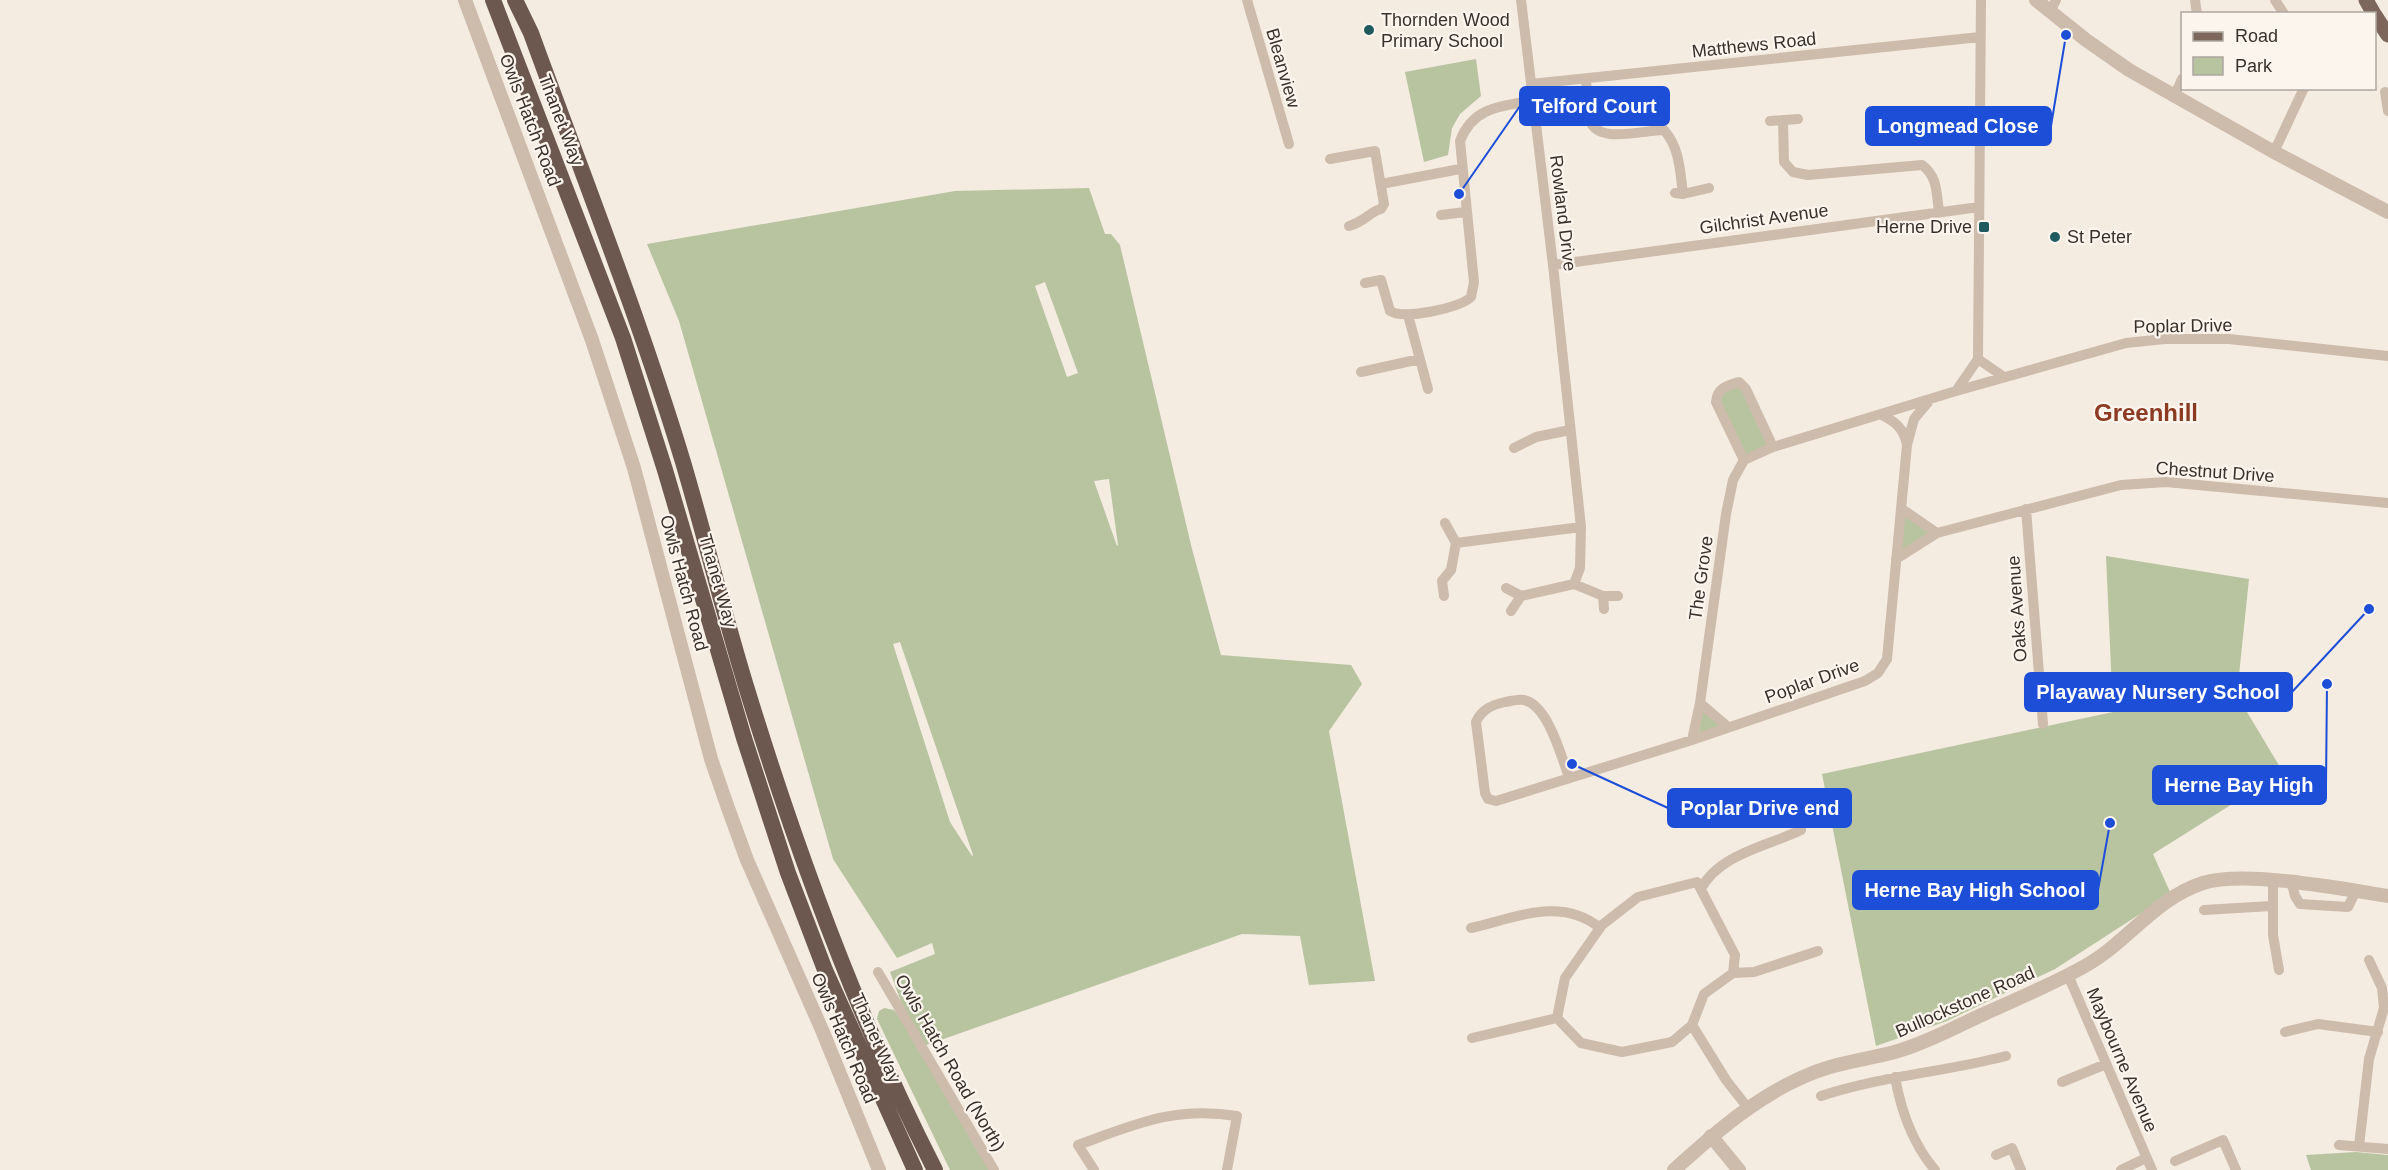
<svg xmlns="http://www.w3.org/2000/svg" width="2388" height="1170" viewBox="0 0 2388 1170" font-family="Helvetica,sans-serif">
	<style>
		.green { fill: #b8c4a0; fill-rule: evenodd }
		.lines { fill: none; stroke-linecap: round; stroke-linejoin: round }
		.minor { stroke: #cdbbac; stroke-width: 10 }
		.tertiary { stroke: #cdbbac; stroke-width: 14 }
		.primary { stroke: #7d675c; stroke-width: 15 }
		.trunk { stroke: #6c584f; stroke-width: 16 }
		.poi-dot { fill: #1f5a5e; stroke: #fbf5ee; stroke-width: 2 }
		.labels { text-anchor: middle; stroke-width: 4.5; stroke-linejoin: round; paint-order: stroke }
		.poi-label { font-size: 18px; fill: #3b302b; stroke: #fbf5ee; text-anchor: start }
		.street-label { font-size: 18px; fill: #3b302b; stroke: #fbf5ee }
		.district-label { font-size: 24px; font-weight: bold; fill: #8c3b22; stroke: #fbf5ee }
		.leader { fill: none; stroke: #1d4ed8; stroke-width: 2 }
		.callout-dot { fill: #1d4ed8; stroke: #fbf5ee; stroke-width: 2 }
		.callout { fill: #1d4ed8; stroke: #1d4ed8; stroke-width: 2 }
		.callout-label { font-size: 20px; text-anchor: middle; font-weight: bold; fill: #fff }
	</style>
	<rect width="100%" height="100%" fill="#f4ebe1"/>
	<path class="green" d="M 1476,59 L 1481,96 L 1460,114 L 1452,128 L 1448,155 L 1424,162 L 1405,72 Z
		M 1089,188 L 1105,234 L 1111,234 L 1120,245 L 1192,549 L 1221,655 L 1351,665 L 1362,684 L 1329,731 L 1375,981 L 1309,985 L 1300,936 L 1242,934 L 918,1048 L 890,972 L 935,954 L 932,943 L 897,958 L 833,859 L 679,321 L 647,244 L 955,191 ZM 1045,282 L 1078,373 L 1067,377 L 1035,286 ZM 1109,479 L 1118,545 L 1117,546 L 1094,481 ZM 900,642 L 973,855 L 972,856 L 950,822 L 893,644 Z
		M 1739,382 L 1773,447 L 1744,460 L 1717,394 Z
		M 1902,509 L 1937,533 L 1896,559 Z
		M 2106,556 L 2249,579 L 2239,675 L 2232,687 L 2283,772 L 2153,854 L 2171,894 L 2055,969 L 1947,1021 L 1876,1046 L 1822,774 L 2113,712 Z
		M 1700,703 L 1728,727 L 1699,738 Z
		M 884,1008 L 894,1010 L 900,1018 L 990,1170 L 950,1170 L 877,1019 L 879,1011 Z
		M 2356,1152 L 2388,1155 L 2388,1170 L 2311,1170 L 2306,1155 Z"/>
	<g class="lines">
		<path class="minor" d="M 1247,0 L 1289,144
			M 1521,0 L 1553,265 L 1581,527 L 1580,568 L 1574,584
			M 2195,0 L 2197,14
			M 2275,0 L 2284,14
			M 2050,12 L 2056,0
			M 1586,79 C 1587,91 1586,105 1589,117 C 1594,146 1643,130 1664,130 C 1680,148 1680,172 1683,194
			M 1531,84 L 1980,37
			M 2385,92 L 2388,111
			M 2175,95 L 2182,79
			M 1783,120 L 1784,162 L 1793,172 L 1808,175 L 1922,165 C 1938,177 1936,192 1939,211
			M 1770,121 L 1798,119
			M 2274,152 L 2304,88
			M 1330,159 L 1375,151 L 1384,204 L 1381,209 C 1369,212 1366,221 1349,226
			M 1381,184 L 1460,169
			M 1675,193 L 1683,194 L 1709,188
			M 1441,215 L 1465,212
			M 1553,265 L 1979,207
			M 1365,283 L 1381,280 L 1390,311 C 1403,320 1461,308 1471,297 L 1474,282 L 1460,141 C 1473,107 1501,106 1532,101
			M 1408,315 L 1428,389
			M 1978,359 L 2004,377
			M 1361,372 L 1420,359
			M 1956,391 L 1978,359 L 1981,0
			M 1882,415 C 1896,422 1904,429 1907,445
			M 1514,448 L 1536,437 L 1570,430
			M 1744,460 L 1716,402 C 1717,388 1726,386 1739,382 L 1746,389 L 1773,447
			M 1902,509 L 1937,533
			M 2026,509 L 2043,724
			M 1445,523 L 1456,543
			M 1896,559 L 1937,533 L 2121,485 L 2166,482 L 2388,503
			M 1506,588 L 1521,596
			M 1444,596 L 1442,581 L 1451,570 L 1456,543 L 1581,527
			M 1603,596 L 1604,609
			M 1511,611 L 1521,596 L 1574,584 L 1603,596 L 1618,596
			M 1700,703 L 1728,727
			M 2041,706 L 2058,704
			M 1692,740 L 1700,703 L 1726,514 L 1733,480 L 1744,460 L 1773,447 L 1956,391 L 2126,343 L 2165,339 L 2229,339 L 2388,356
			M 1569,777 C 1561,756 1548,705 1524,700 C 1518,699 1511,701 1505,702 C 1492,705 1482,709 1476,722 L 1485,793 L 1488,799 L 1496,801 L 1692,740 L 1865,681 L 1878,673 L 1887,659 L 1907,445 L 1914,419 L 1929,401
			M 2273,881 L 2273,935 L 2279,970
			M 1697,882 L 1735,955 L 1733,973 L 1704,994 L 1692,1025 L 1672,1042 L 1622,1052 L 1581,1043 L 1557,1018 L 1565,978 L 1602,925 L 1638,897 Z
			M 2292,884 L 2295,896 L 2300,904 L 2348,907 L 2357,889
			M 1701,889 C 1719,854 1768,846 1801,830
			M 2204,910 L 2271,906
			M 1471,928 C 1515,918 1561,896 1600,928
			M 878,972 L 994,1170
			M 1733,973 L 1754,972 L 1818,951
			M 2068,975 L 2152,1170
			M 1692,1025 L 1726,1080 L 1748,1108
			M 2285,1032 L 2318,1024 L 2378,1032
			M 1472,1038 L 1557,1018
			M 1895,1077 C 1901,1111 1912,1143 1935,1170
			M 2062,1082 L 2106,1064
			M 1821,1096 C 1881,1076 1945,1072 2006,1056
			M 2339,1145 L 2388,1149
			M 2359,1146 L 2369,1059 L 2384,1008 L 2382,988 L 2369,960
			M 1996,1155 L 2012,1148 L 2021,1170
			M 2175,1161 L 2223,1140 L 2236,1170
			M 1094,1170 L 1078,1145 C 1136,1124 1174,1106 1237,1116 L 1227,1170
			M 2121,1170 L 2146,1158"/>
		<path class="tertiary" d="M 465,0 L 592,340 L 634,468 L 711,759 L 728,808 L 747,860 L 822,1030 L 879,1170
			M 2036,0 L 2086,40 L 2129,70 L 2274,152 L 2388,212
			M 1711,1136 L 1739,1170
			M 1674,1170 C 1717,1131 1760,1093 1815,1072 C 1842,1061 1871,1059 1898,1051 C 1929,1042 1957,1026 1986,1013 C 2019,998 2053,984 2085,966 C 2128,942 2154,899 2203,883 C 2245,870 2343,889 2388,896"/>
		<path class="primary" d="M 2366,0 L 2374,14
			M 2374,14 L 2388,35"/>
		<path class="trunk" d="M 493,0 L 623,338 L 665,470 L 744,738 L 788,873 L 825,970 L 915,1170
			M 515,0 L 531,33 C 583,176 639,317 683,462 C 706,540 725,619 749,696 C 799,858 858,1019 935,1170"/>
	</g>
	<g class="poi-dot">
		<circle cx="1369" cy="30" r="6"/>
		<rect x="1978" y="221" width="12" height="12" rx="3"/>
		<circle cx="2055" cy="237" r="6"/>
	</g>
	<g class="labels">
		<g class="poi-label">
			<text x="1381" y="26">Thornden Wood<tspan x="1381" dy="21">Primary School</tspan></text>
			<text x="1972" y="233" text-anchor="end">Herne Drive</text>
			<text x="2067" y="243">St Peter</text>
		</g>
		<g class="street-label">
			<text transform="translate(1754 45) rotate(-6)" y="6">Matthews Road</text>
			<text transform="translate(1283 68) rotate(74)" y="6">Bleanview</text>
			<text transform="translate(530 120) rotate(69)" y="6">Owls Hatch Road</text>
			<text transform="translate(561 120) rotate(69)" y="6">Thanet Way</text>
			<text transform="translate(1563 213) rotate(83)" y="6">Rowland Drive</text>
			<text transform="translate(1764 219) rotate(-8)" y="6">Gilchrist Avenue</text>
			<text transform="translate(2183 326) rotate(-1)" y="6">Poplar Drive</text>
			<text transform="translate(2215 472) rotate(4)" y="6">Chestnut Drive</text>
			<text transform="translate(1701 578) rotate(-82)" y="6">The Grove</text>
			<text transform="translate(718 581) rotate(74)" y="6">Thanet Way</text>
			<text transform="translate(684 583) rotate(75)" y="6">Owls Hatch Road</text>
			<text transform="translate(2017 609) rotate(-94)" y="6">Oaks Avenue</text>
			<text transform="translate(1812 681) rotate(-20)" y="6">Poplar Drive</text>
			<text transform="translate(1965 1002) rotate(-24)" y="6">Bullockstone Road</text>
			<text transform="translate(844 1038) rotate(67)" y="6">Owls Hatch Road</text>
			<text transform="translate(876 1038) rotate(66)" y="6">Thanet Way</text>
			<text transform="translate(2122 1060) rotate(67)" y="6">Maybourne Avenue</text>
			<text transform="translate(950 1063) rotate(60)" y="6">Owls Hatch Road (North)</text>
		</g>
		<g class="district-label">
			<text x="2146" y="421">Greenhill</text>
		</g>
	</g>
	<path class="leader" d="M1459 194L1520 106M2066 35L2051 126M2369 609L2292 692M2327 684L2326 785M1572 764L1668 808M2110 823L2098 890"/>
	<g class="callout-dot">
		<circle cx="1459" cy="194" r="6"/>
		<circle cx="2066" cy="35" r="6"/>
		<circle cx="2369" cy="609" r="6"/>
		<circle cx="2327" cy="684" r="6"/>
		<circle cx="1572" cy="764" r="6"/>
		<circle cx="2110" cy="823" r="6"/>
	</g>
	<g class="callout">
		<rect x="1520" y="87" width="149" height="38" rx="6"/>
		<rect x="1866" y="107" width="185" height="38" rx="6"/>
		<rect x="2025" y="673" width="267" height="38" rx="6"/>
		<rect x="2153" y="766" width="173" height="38" rx="6"/>
		<rect x="1668" y="789" width="183" height="38" rx="6"/>
		<rect x="1853" y="871" width="245" height="38" rx="6"/>
	</g>
	<g class="callout-label">
		<text x="1594" y="113">Telford Court</text>
		<text x="1958" y="133">Longmead Close</text>
		<text x="2158" y="699">Playaway Nursery School</text>
		<text x="2239" y="792">Herne Bay High</text>
		<text x="1760" y="815">Poplar Drive end</text>
		<text x="1975" y="897">Herne Bay High School</text>
	</g>
	<rect x="2181" y="12" width="195" height="78" fill="#fbf5ee" stroke="#aea6a0" stroke-width="1.5"/>
	<rect x="2193" y="32" width="30" height="9" fill="#7d675c" stroke="#aea6a0" stroke-width="1.5"/>
	<text x="2235" y="42" font-size="18" fill="#3b302b">Road</text>
	<rect x="2193" y="57" width="30" height="18" fill="#b8c4a0" stroke="#aea6a0" stroke-width="1.5"/>
	<text x="2235" y="72" font-size="18" fill="#3b302b">Park</text>
</svg>
